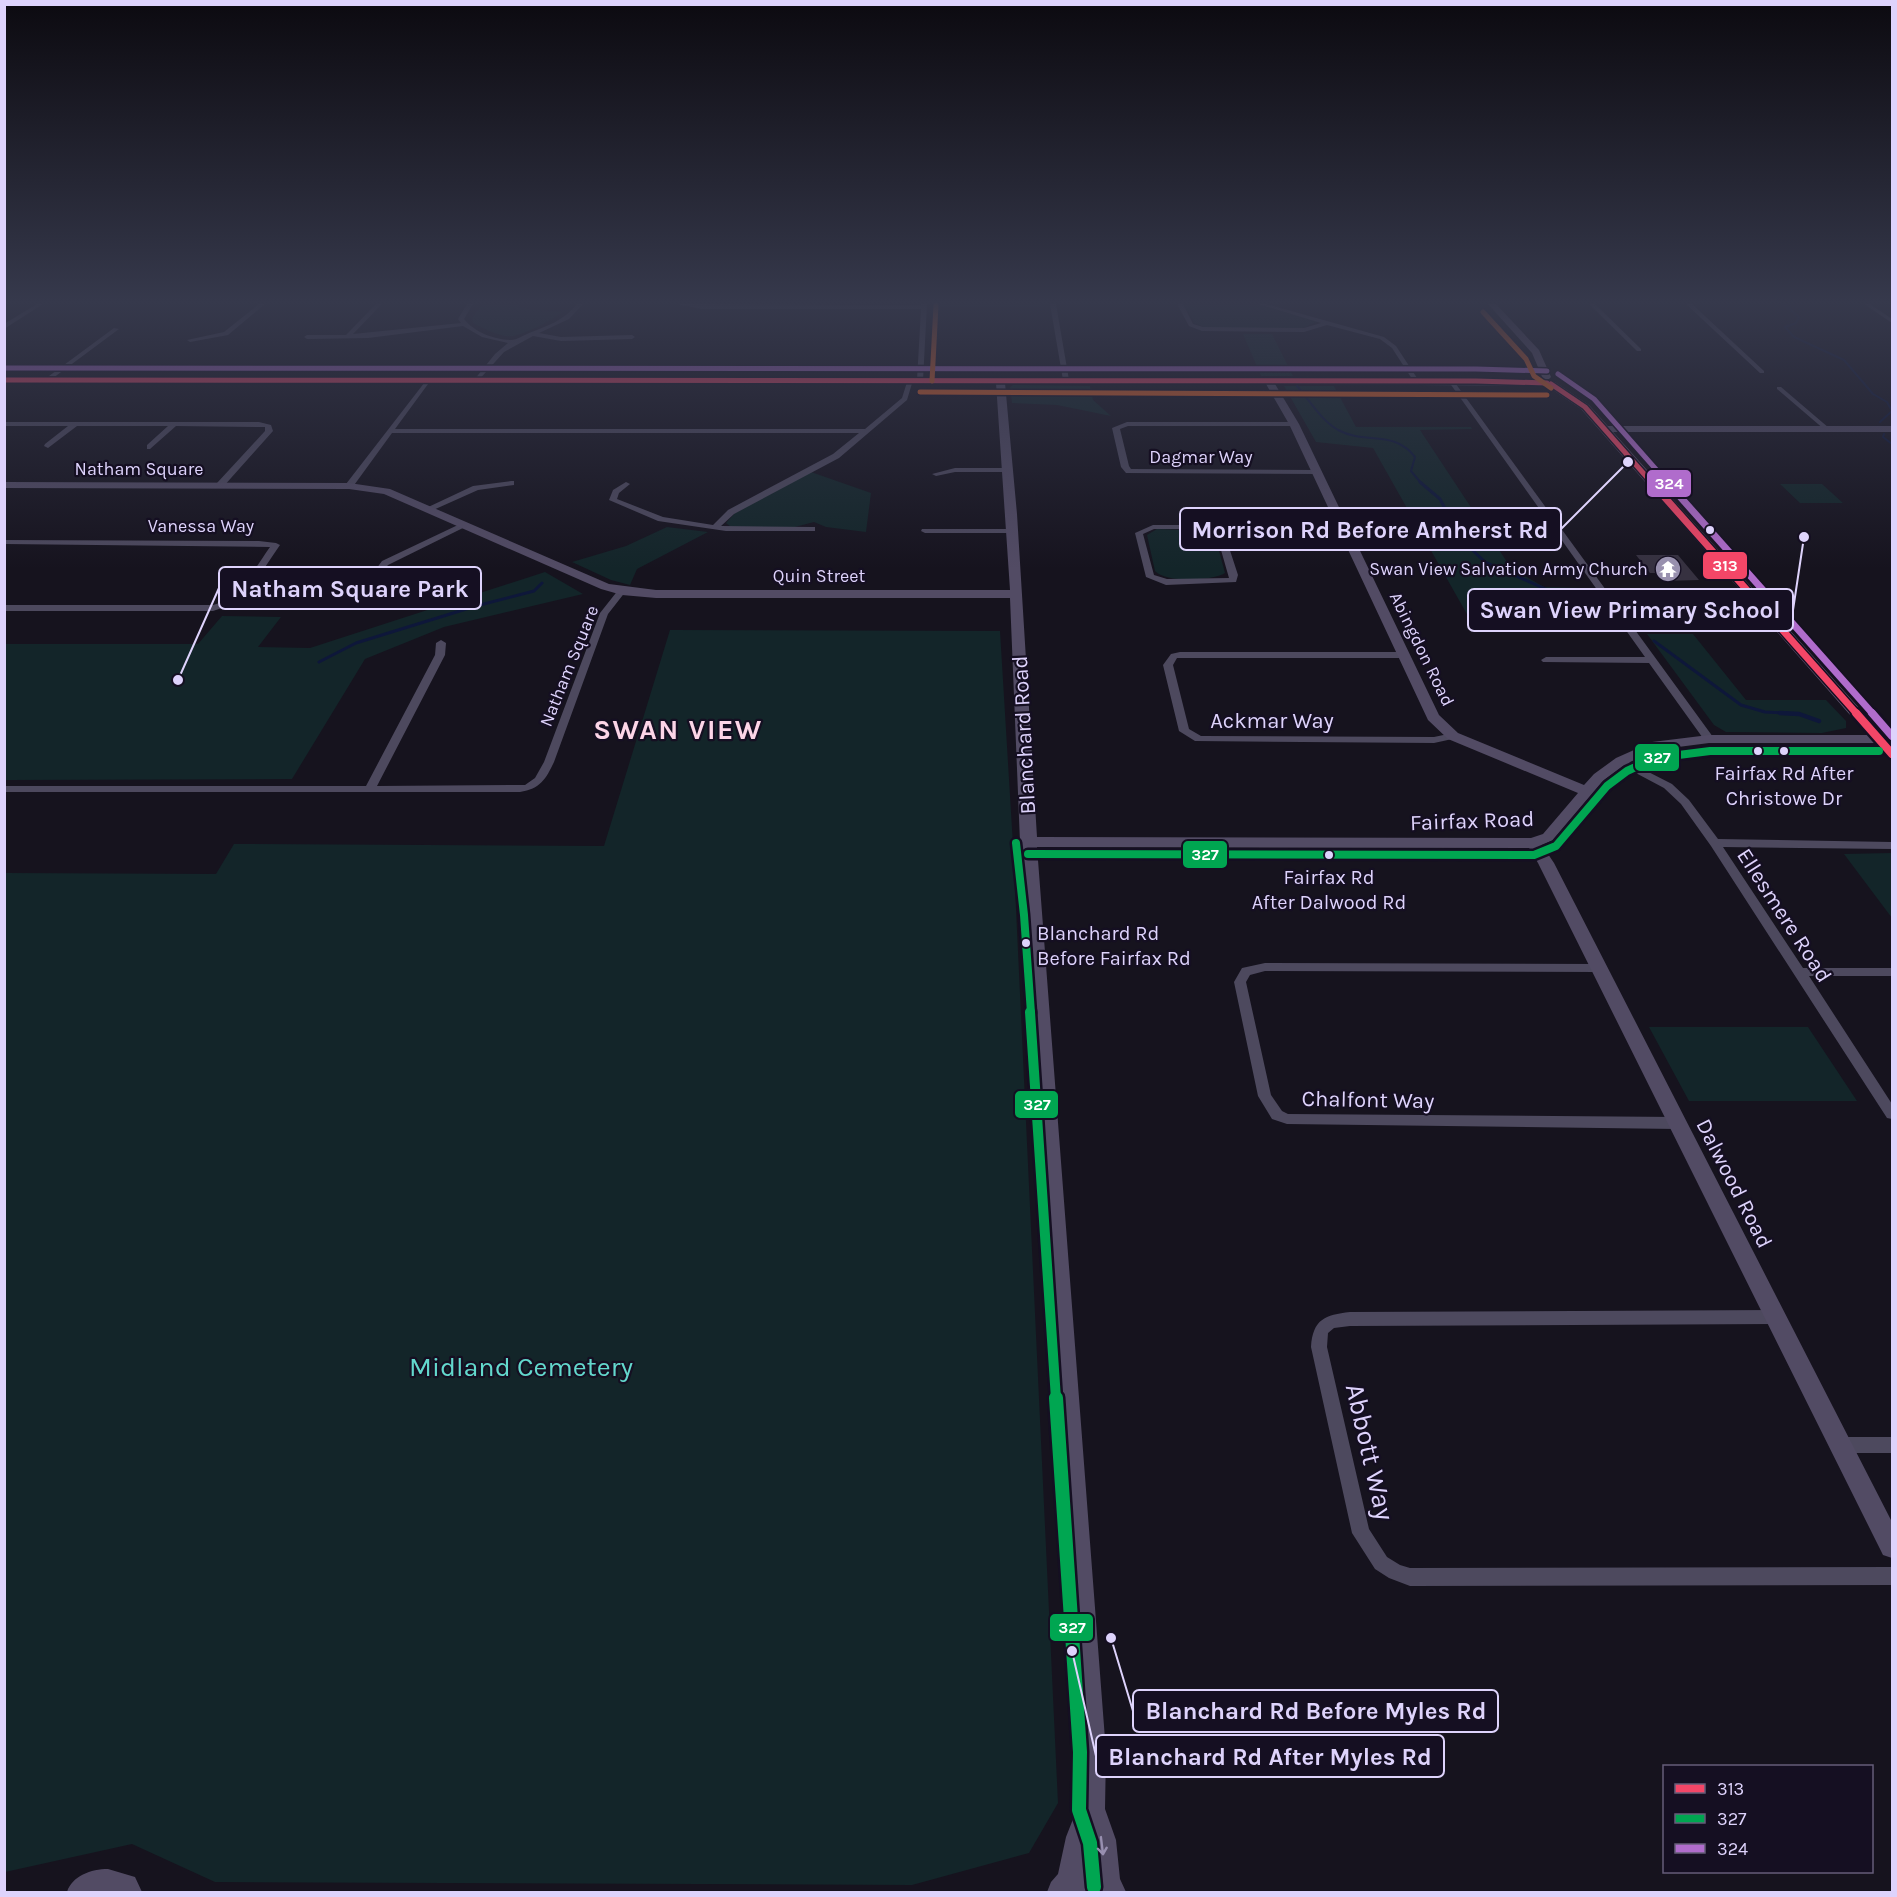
<svg xmlns="http://www.w3.org/2000/svg" width="1897" height="1897" viewBox="0 0 1897 1897" font-family="Karla,sans-serif">
	<style>
		.green { fill: #132529 }
		.lines { fill: none; stroke-linecap: round; stroke-linejoin: round }
		.stream-far2 { stroke: #0e173a; stroke-width: 2 }
		.stream-far1 { stroke: #0e173a; stroke-width: 3 }
		.stream { stroke: #0e173a; stroke-width: 4.5 }
		.building { fill: #363140 }
		.street { fill: #4d495e; fill-rule: evenodd }
		.secondary { fill: #524b64; fill-rule: evenodd }
		.primary { fill: #61536f; fill-rule: evenodd }
		.bus-1-far2-casing { stroke: #150f22; stroke-width: 8 }
		.bus-1-far1-casing { stroke: #150f22; stroke-width: 10 }
		.bus-1-casing { stroke: #150f22; stroke-width: 13 }
		.bus-2-far2-casing { stroke: #150f22; stroke-width: 13 }
		.bus-2-far1-casing { stroke: #150f22; stroke-width: 15 }
		.bus-2-casing { stroke: #150f22; stroke-width: 19 }
		.bus-3-far2-casing { stroke: #150f22; stroke-width: 8 }
		.bus-3-far1-casing { stroke: #150f22; stroke-width: 10 }
		.bus-3-casing { stroke: #150f22; stroke-width: 13 }
		.bus-4-casing { stroke: #150f22; stroke-width: 8 }
		.bus-1-far2 { stroke: #f34667; stroke-width: 5 }
		.bus-1-far1 { stroke: #f34667; stroke-width: 7 }
		.bus-1 { stroke: #f34667; stroke-width: 8 }
		.bus-2-far2 { stroke: #00a651; stroke-width: 8 }
		.bus-2-far1 { stroke: #00a651; stroke-width: 10 }
		.bus-2 { stroke: #00a651; stroke-width: 14 }
		.bus-3-far2 { stroke: #b06ccc; stroke-width: 5 }
		.bus-3-far1 { stroke: #b06ccc; stroke-width: 7 }
		.bus-3 { stroke: #b06ccc; stroke-width: 8 }
		.bus-4 { stroke: #f26522; stroke-width: 5 }
		.oneway { stroke: #988fb0 }
		.bus-dot { fill: #ded3fc; stroke: #150f22; stroke-width: 2 }
		.labels { text-anchor: middle; stroke-width: 4.5; stroke-linejoin: round; paint-order: stroke }
		.far-street-label { font-size: 18px; fill: #ded3fc; stroke: #150f22 }
		.far-poi-label { font-size: 18px; fill: #ded3fc; stroke: #150f22; text-anchor: end }
		.bus-label { font-size: 20px; fill: #ded3fc; stroke: #150f22 }
		.street-label { font-size: 22px; fill: #ded3fc; stroke: #150f22 }
		.near-park-label { font-size: 27px; fill: #63d8cd; stroke: #150f22 }
		.near-street-label { font-size: 27px; fill: #ded3fc; stroke: #150f22 }
		.district-label { font-size: 28px; font-weight: bold; letter-spacing: 1.5px; fill: #fcd5e7; stroke: #150f22 }
		.leader { fill: none; stroke: #ded3fc; stroke-width: 2 }
		.callout-dot { fill: #ded3fc; stroke: #150f22; stroke-width: 2 }
		.callout { fill: #150f22; stroke: #ded3fc; stroke-width: 2 }
		.callout-label { font-size: 24px; text-anchor: middle; font-weight: bold; fill: #ded3fc }
		.line-badge { stroke: #150f22; stroke-width: 2 }
		.badge-label { font-size: 16px; text-anchor: middle; font-weight: bold; fill: #fff }
	</style>
	<rect width="100%" height="100%" fill="#16131e"/>
	<path class="green" d="M 483,304 L 521,304 L 518,308 L 562,312 C 551,321 518,339 505,336 C 494,334 483,328 473,323 L 472,318 Z
		M 934,304 L 1041,304 L 1042,307 L 934,307 Z
		M 1184,304 L 1256,304 L 1311,319 L 1316,322 L 1301,329 L 1207,328 L 1194,323 Z
		M 1243,334 L 1272,334 L 1293,376 L 1261,376 Z
		M 1013,385 L 1090,386 L 1093,400 L 1111,416 L 1057,405 L 1012,403 L 1010,387 Z
		M 1284,386 L 1334,386 L 1356,427 L 1471,427 L 1472,429 L 1420,430 L 1511,568 L 1544,587 L 1583,588 L 1605,617 L 1468,616 L 1373,448 L 1316,442 Z
		M 811,472 L 871,493 L 866,532 L 826,527 L 814,522 L 795,527 L 731,527 L 726,523 L 735,513 Z
		M 1780,484 L 1822,484 L 1843,503 L 1800,503 Z
		M 667,527 L 708,532 L 637,569 L 630,585 L 611,580 L 572,562 L 626,546 Z
		M 1157,529 L 1211,531 L 1215,536 L 1225,573 C 1213,581 1165,583 1155,571 L 1147,535 Z
		M 545,572 L 583,594 L 444,627 L 365,659 L 292,779 L 5,780 L 5,644 L 198,644 L 222,616 L 281,617 L 258,647 L 310,648 Z
		M 670,630 L 1000,631 L 1013,845 L 1058,1803 L 1029,1853 L 912,1885 L 215,1882 L 132,1844 L 5,1872 L 5,873 L 216,874 L 234,844 L 604,846 Z
		M 1647,634 L 1693,634 L 1746,700 L 1826,700 L 1846,721 L 1846,728 L 1822,733 L 1726,732 L 1714,725 Z
		M 1892,853 L 1892,918 L 1844,854 Z
		M 1649,1027 L 1808,1027 L 1857,1101 L 1689,1101 Z"/>
	<g class="lines">
		<path class="stream-far2" d="M 1783,304 L 1799,317 L 1796,323 L 1785,327 L 1794,337 L 1844,360 L 1873,394 L 1887,402 L 1892,411 L 1880,422
			M 1297,386 C 1310,401 1321,420 1338,430 C 1366,445 1393,429 1415,457 L 1411,471 L 1421,483
			M 1884,434 L 1883,437 L 1892,444"/>
		<path class="stream-far1" d="M 1420,482 L 1440,499 L 1462,540 L 1485,562 L 1590,609
			M 1654,641 L 1741,705 L 1765,712 L 1800,714
			M 319,662 L 356,643 L 476,606 L 534,591 L 542,583"/>
		<path class="stream" d="M 1780,713 L 1799,714 L 1819,721"/>
	</g>
	<path class="building" d="M 1636,555 L 1678,555 L 1699,580 L 1663,581 L 1657,573 L 1650,573 Z"/>
	<g class="lines">
		<path class="street" d="M 37,304 L 43,304 L 4,329 L 4,324 Z
			M 259,304 L 265,304 L 228,335 L 190,342 L 187,340 L 224,332 Z
			M 376,304 L 382,304 L 353,334 L 461,323 L 458,319 L 467,304 L 473,304 L 464,319 C 474,332 495,340 511,340 C 517,340 524,335 529,333 C 547,326 565,320 577,304 L 583,304 L 569,319 L 539,333 L 561,337 L 632,335 L 635,337 L 632,339 L 561,341 L 533,336 L 504,352 L 477,382 L 474,380 L 495,354 L 508,343 L 482,337 L 463,326 L 368,338 L 307,339 L 304,337 L 307,335 L 346,335 Z
			M 677,304 L 921,305 L 921,304 L 927,304 L 923,380 L 920,382 L 917,380 L 921,309 L 701,309 Z
			M 1050,304 L 1056,304 L 1069,380 L 1066,382 L 1063,380 Z
			M 1177,304 L 1183,304 L 1193,324 L 1203,327 L 1304,328 L 1321,323 L 1258,304 L 1266,304 L 1384,337 L 1396,346 L 1419,381 L 1414,382 L 1392,348 L 1380,339 L 1327,325 L 1304,332 L 1202,331 L 1189,326 Z
			M 1589,304 L 1595,304 L 1641,349 L 1641,351 L 1637,351 Z
			M 1686,304 L 1692,304 L 1764,371 L 1764,373 L 1760,373 Z
			M 1864,304 L 1870,304 L 1892,319 L 1892,323 Z
			M 114,328 L 119,329 L 49,381 L 45,381 L 45,379 Z
			M 428,378 L 431,380 L 395,429 L 865,429 L 902,398 L 908,379 L 913,380 L 907,400 L 839,458 L 734,514 L 721,526 L 812,527 L 815,527 L 815,531 L 726,531 L 658,521 L 609,500 L 613,490 L 626,482 L 630,484 L 619,493 L 617,499 L 663,517 L 713,525 L 728,510 L 833,454 L 859,433 L 392,433 L 352,488 L 346,488 L 346,484 Z
			M 1449,380 L 1453,380 L 1713,737 L 1713,741 L 1705,741 L 1649,663 L 1543,662 L 1541,660 L 1546,657 L 1645,657 L 1449,382 Z
			M 1777,387 L 1781,387 L 1829,428 L 1829,430 L 1825,430 L 1777,389 Z
			M 4,422 L 259,422 L 271,425 L 273,431 L 223,487 L 220,487 L 216,485 L 217,483 L 265,431 L 265,427 L 176,426 L 150,449 L 147,449 L 147,445 L 168,426 L 77,426 L 48,448 L 44,446 L 45,444 L 68,426 L 4,426 Z
			M 1127,422 L 1294,422 L 1297,424 L 1294,426 L 1128,426 L 1120,429 L 1129,466 L 1131,469 L 1318,470 L 1322,472 L 1318,474 L 1126,473 L 1121,467 L 1112,428 Z
			M 955,468 L 1007,468 L 1011,470 L 1007,472 L 955,472 L 936,476 L 932,474 Z
			M 511,481 L 514,481 L 514,485 L 478,490 L 431,511 L 424,509 L 473,486 Z
			M 460,524 L 467,526 L 388,565 L 379,576 L 379,589 L 372,591 L 371,576 L 382,561 Z
			M 1153,525 L 1344,525 L 1348,527 L 1344,529 L 1223,529 L 1238,575 L 1236,582 L 1166,585 L 1146,577 L 1135,533 ZM 1154,529 L 1215,529 L 1229,578 L 1167,579 L 1154,575 L 1143,534 Z
			M 922,529 L 1012,529 L 1016,531 L 1012,533 L 925,533 L 921,531 Z
			M 4,540 L 259,541 L 276,543 L 280,545 C 261,572 246,602 213,611 L 4,611 L 4,605 L 213,605 C 240,598 255,568 270,547 L 4,544 Z
			M 622,588 L 626,591 L 608,614 L 554,762 C 546,779 540,789 520,792 L 4,792 L 4,786 L 366,786 L 435,655 L 436,643 L 441,640 L 446,643 L 445,655 L 377,786 L 525,785 L 535,778 L 544,762 L 600,613 L 619,589 Z
			M 1180,652 L 1403,652 L 1408,655 L 1403,658 L 1177,658 L 1173,665 L 1189,729 L 1201,736 L 1434,737 L 1453,733 L 1458,736 L 1457,738 L 1434,743 L 1195,741 L 1179,731 L 1163,665 L 1171,654 Z
			M 1621,758 L 1672,784 L 1689,800 L 1718,839 L 1892,842 L 1892,849 L 1723,847 L 1803,968 L 1892,968 L 1892,976 L 1809,976 L 1892,1104 L 1892,1119 L 1887,1118 L 1711,846 L 1681,804 L 1664,788 L 1617,763 L 1617,759 Z
			M 1265,963 L 1599,964 L 1605,968 L 1599,972 L 1265,971 L 1250,975 L 1246,982 L 1271,1095 L 1282,1111 L 1288,1114 L 1677,1117 L 1682,1119 L 1684,1123 L 1682,1127 L 1677,1129 L 1287,1124 L 1272,1119 L 1258,1096 L 1234,982 L 1242,968 Z
			M 1776,1310 L 1781,1312 L 1784,1317 L 1781,1322 L 1776,1324 L 1350,1326 L 1334,1328 L 1328,1333 L 1327,1347 L 1369,1529 L 1387,1557 L 1400,1565 L 1410,1568 L 1892,1567 L 1892,1585 L 1410,1586 L 1389,1578 L 1375,1569 L 1352,1533 L 1311,1347 C 1313,1319 1325,1315 1350,1312 Z
			M 1841,1437 L 1892,1437 L 1892,1453 L 1841,1453 L 1835,1451 L 1833,1445 L 1835,1439 Z"/>
		<path class="secondary" d="M 4,377 L 1476,378 L 1550,381 L 1550,385 L 1547,386 L 1275,384 L 1299,424 L 1439,715 L 1458,733 L 1584,785 L 1594,774 L 1616,758 L 1652,742 L 1709,735 L 1879,735 L 1886,739 L 1879,743 L 1709,743 L 1655,750 L 1626,764 L 1604,780 L 1553,840 L 1542,845 L 1554,863 L 1892,1522 L 1892,1558 L 1883,1555 L 1538,863 L 1529,848 L 1037,847 L 1106,1752 L 1105,1809 L 1116,1840 L 1120,1879 L 1126,1892 L 1047,1892 L 1051,1882 L 1058,1874 L 1066,1837 L 1077,1809 L 1078,1752 L 1028,914 L 1020,842 L 1010,598 L 656,598 L 622,595 L 601,589 L 384,494 L 349,489 L 4,488 L 4,482 L 349,483 L 390,489 L 609,584 L 656,590 L 1010,590 L 996,383 L 4,383 ZM 1005,383 L 1266,384 L 1289,424 L 1428,720 L 1448,739 L 1578,793 L 1543,834 L 1531,838 L 1037,837 L 1017,514 Z
			M 1892,426 L 1892,432 L 1605,432 L 1600,429 L 1605,426 Z
			M 108,1869 L 135,1877 L 142,1892 L 67,1892 C 72,1876 91,1869 108,1869 Z"/>
		<path class="primary" d="M 1488,304 L 1496,304 L 1539,350 L 1551,377 L 1549,379 L 1543,379 L 1532,353 Z
			M 1547,382 L 1555,382 L 1589,405 L 1892,745 L 1892,758 L 1887,757 L 1581,409 L 1547,386 Z"/>
		<g class="bus-1-far2-casing">
			<path id="bus-1-far2" d="M 4,380 L 1476,381 L 1547,383
				M 1551,384 L 1585,407 L 1652,483"/>
		</g>
		<g class="bus-1-far1-casing">
			<path id="bus-1-far1" d="M 1651,482 L 1857,714"/>
		</g>
		<g class="bus-1-casing">
			<path id="bus-1" d="M 1856,713 L 1892,754"/>
		</g>
		<g class="bus-2-far2-casing">
			<path id="bus-2-far2" d="M 1016,843 L 1024,915 L 1031,1013
				M 1028,854 L 1534,855 L 1556,846 L 1607,786 L 1627,771 L 1655,758 L 1710,751 L 1879,751"/>
		</g>
		<g class="bus-2-far1-casing">
			<path id="bus-2-far1" d="M 1030,1012 L 1056,1399"/>
		</g>
		<g class="bus-2-casing">
			<path id="bus-2" d="M 1056,1398 L 1080,1752 L 1079,1810 L 1090,1843 L 1094,1887"/>
		</g>
		<g class="bus-3-far2-casing">
			<path id="bus-3-far2" d="M 4,368 L 1476,369 L 1547,371
				M 1558,374 L 1594,399 L 1668,483"/>
		</g>
		<g class="bus-3-far1-casing">
			<path id="bus-3-far1" d="M 1667,482 L 1873,714"/>
		</g>
		<g class="bus-3-casing">
			<path id="bus-3" d="M 1872,713 L 1892,736"/>
		</g>
		<g class="bus-4-casing">
			<path id="bus-4" d="M 1483,312 L 1526,359 L 1534,376 L 1551,388
				M 932,381 L 936,305
				M 920,392 L 1547,395"/>
		</g>
		<use href="#bus-1-far2" class="bus-1-far2"/>
		<use href="#bus-1-far1" class="bus-1-far1"/>
		<use href="#bus-1" class="bus-1"/>
		<use href="#bus-2-far2" class="bus-2-far2"/>
		<use href="#bus-2-far1" class="bus-2-far1"/>
		<use href="#bus-2" class="bus-2"/>
		<use href="#bus-3-far2" class="bus-3-far2"/>
		<use href="#bus-3-far1" class="bus-3-far1"/>
		<use href="#bus-3" class="bus-3"/>
		<use href="#bus-4" class="bus-4"/>
	</g>
	<defs><path id="oneway-shaft" d="M-6 0H5M1.5-3L5.5 0L1.5 3" fill="none" stroke-width="1.6" stroke-linecap="round" stroke-linejoin="round" transform="scale(1.5)"/></defs>
	<use class="oneway" href="#oneway-shaft" transform="translate(1102 1846) rotate(83)"/>
	<linearGradient id="sky" x2="0" y2="1"><stop stop-color="#0c0a10"/><stop offset="0.53" stop-color="#36394c"/><stop offset="1" stop-color="#36394c" stop-opacity="0"/></linearGradient>
	<rect width="1897" height="569" fill="url(#sky)"/>
	<defs>
		<g id="temple-disc" transform="scale(1.35)"><circle r="9.5" fill="#9890ae" stroke="#150f22"/><path d="M0-6L5-2H3V0L6.5 2.5H4V6H1.5V3h-3V6H-4V2.5H-6.5L-3 0V-2H-5Z" fill="#fff"/></g>
	</defs>
	<g fill-rule="evenodd">
		<use href="#temple-disc" x="1668" y="569"/>
	</g>
	<g class="bus-dot">
		<circle cx="1710" cy="530" r="5"/>
		<circle cx="1758" cy="751" r="5"/>
		<circle cx="1784" cy="751" r="5"/>
		<circle cx="1329" cy="855" r="5"/>
		<circle cx="1026" cy="943" r="5"/>
	</g>
	<g class="labels">
		<g class="far-street-label">
			<text x="1201" y="463">Dagmar Way</text>
			<text x="139" y="475">Natham Square</text>
			<text x="201" y="532">Vanessa Way</text>
			<text x="819" y="582">Quin Street</text>
			<text transform="translate(1422 649) rotate(64)" y="6">Abingdon Road</text>
			<text transform="translate(569 666) rotate(-68)" y="6">Natham Square</text>
		</g>
		<g class="far-poi-label">
			<text x="1648" y="575">Swan View Salvation Army Church</text>
		</g>
		<g class="bus-label">
			<text x="1784" y="780">Fairfax Rd After<tspan x="1784" dy="25">Christowe Dr</tspan></text>
			<text x="1329" y="884">Fairfax Rd<tspan x="1329" dy="25">After Dalwood Rd</tspan></text>
			<text x="1037" y="940" text-anchor="start">Blanchard Rd<tspan x="1037" dy="25">Before Fairfax Rd</tspan></text>
		</g>
		<g class="street-label">
			<text x="1272" y="728">Ackmar Way</text>
			<text transform="translate(1023 735) rotate(-93)" y="8">Blanchard Road</text>
			<text transform="translate(1472 820) rotate(-2)" y="8">Fairfax Road</text>
			<text transform="translate(1785 915) rotate(57)" y="8">Ellesmere Road</text>
			<text transform="translate(1368 1099) rotate(1)" y="8">Chalfont Way</text>
			<text transform="translate(1735 1183) rotate(63)" y="8">Dalwood Road</text>
		</g>
		<g class="near-park-label">
			<text x="521" y="1376">Midland Cemetery</text>
		</g>
		<g class="near-street-label">
			<text transform="translate(1370 1452) rotate(77)" y="9">Abbott Way</text>
		</g>
		<g class="district-label">
			<text x="678" y="739">SWAN VIEW</text>
		</g>
	</g>
	<path class="leader" d="M1628 462L1561 529M178 680L219 588M1804 537L1793 610M1111 1638L1133 1711M1072 1651L1096 1756"/>
	<g class="callout-dot">
		<circle cx="1628" cy="462" r="6"/>
		<circle cx="178" cy="680" r="6"/>
		<circle cx="1804" cy="537" r="6"/>
		<circle cx="1111" cy="1638" r="6"/>
		<circle cx="1072" cy="1651" r="6"/>
	</g>
	<g class="callout">
		<rect x="1180" y="508" width="381" height="42" rx="6"/>
		<rect x="219" y="567" width="262" height="42" rx="6"/>
		<rect x="1468" y="589" width="325" height="42" rx="6"/>
		<rect x="1133" y="1690" width="365" height="42" rx="6"/>
		<rect x="1096" y="1735" width="348" height="42" rx="6"/>
	</g>
	<g class="callout-label">
		<text x="1370" y="538">Morrison Rd Before Amherst Rd</text>
		<text x="350" y="597">Natham Square Park</text>
		<text x="1630" y="618">Swan View Primary School</text>
		<text x="1316" y="1719">Blanchard Rd Before Myles Rd</text>
		<text x="1270" y="1765">Blanchard Rd After Myles Rd</text>
	</g>
	<g class="line-badge">
		<rect x="1646" y="469" width="46" height="29" rx="6" fill="#b06ccc"/>
		<rect x="1702" y="551" width="46" height="29" rx="6" fill="#f34667"/>
		<rect x="1634" y="743" width="46" height="29" rx="6" fill="#00a651"/>
		<rect x="1182" y="840" width="46" height="29" rx="6" fill="#00a651"/>
		<rect x="1014" y="1090" width="45" height="29" rx="6" fill="#00a651"/>
		<rect x="1049" y="1613" width="45" height="29" rx="6" fill="#00a651"/>
	</g>
	<g class="badge-label">
		<text x="1669" y="489">324</text>
		<text x="1725" y="571">313</text>
		<text x="1657" y="763">327</text>
		<text x="1205" y="860">327</text>
		<text x="1037" y="1110">327</text>
		<text x="1072" y="1633">327</text>
	</g>
	<rect width="1897" height="1897" fill="none" stroke="#ded3fc" stroke-width="12"/>
	<rect x="1663" y="1765" width="210" height="108" fill="#150f22" stroke="#655d79" stroke-width="1.5"/>
	<rect x="1675" y="1784" width="30" height="9" fill="#f34667" stroke="#655d79" stroke-width="1.5"/>
	<text x="1717" y="1795" font-size="18" fill="#ded3fc">313</text>
	<rect x="1675" y="1814" width="30" height="9" fill="#00a651" stroke="#655d79" stroke-width="1.5"/>
	<text x="1717" y="1825" font-size="18" fill="#ded3fc">327</text>
	<rect x="1675" y="1844" width="30" height="9" fill="#b06ccc" stroke="#655d79" stroke-width="1.5"/>
	<text x="1717" y="1855" font-size="18" fill="#ded3fc">324</text>
</svg>
